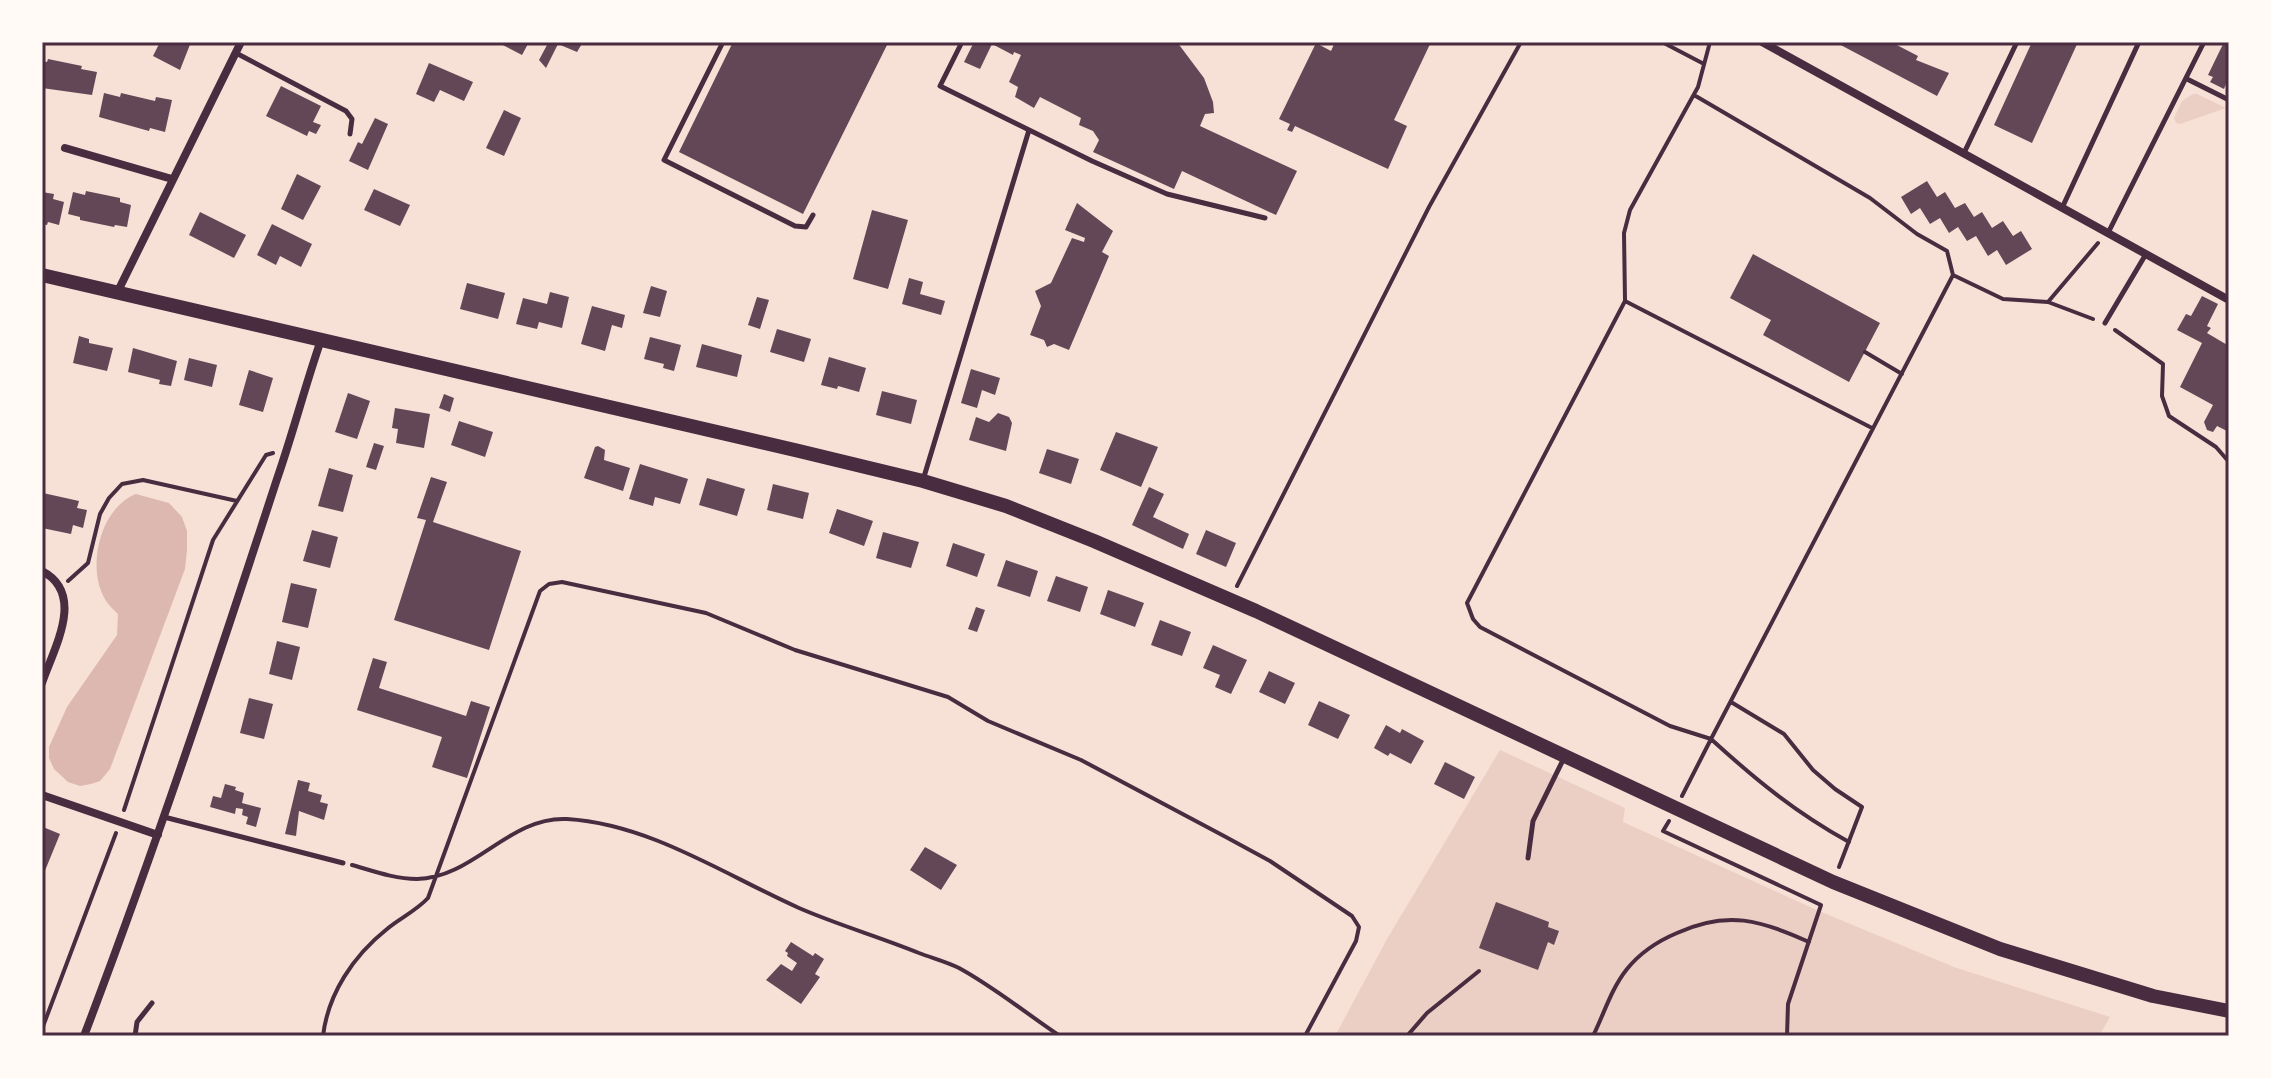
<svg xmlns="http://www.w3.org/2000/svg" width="2271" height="1078" viewBox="0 0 2271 1078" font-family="Bitter,serif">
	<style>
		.green { fill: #ebcfc5 }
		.water { fill: #dcb8b0 }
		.building { fill: #644757 }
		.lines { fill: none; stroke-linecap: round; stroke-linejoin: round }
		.path { stroke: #4a2c40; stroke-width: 4 }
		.service { stroke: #4a2c40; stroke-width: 5 }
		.minor { stroke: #4a2c40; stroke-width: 8 }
		.tertiary { stroke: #4a2c40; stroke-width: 14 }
		.neatline { fill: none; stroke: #4a2c40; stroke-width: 3 }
	</style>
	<rect width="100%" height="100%" fill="#f7e1d7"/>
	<path class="green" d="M 2193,94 L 2197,94 L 2226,108 L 2180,124 L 2176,123 L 2174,118 L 2182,101 Z
		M 1500,750 L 1625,808 L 1623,822 L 1819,911 L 1954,967 L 2110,1017 L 2099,1036 L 1335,1036 L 1387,939 Z"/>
	<path class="water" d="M 136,494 L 169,503 L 182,517 L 187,531 L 187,550 L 185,569 L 110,769 L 100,781 L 91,784 L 80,786 L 68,782 L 54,769 L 49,758 L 49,747 L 67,707 L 117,635 L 118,614 C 114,610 108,605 105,599 C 86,567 100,508 136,494 Z"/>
	<path class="building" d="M 160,42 L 191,42 L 180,70 L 153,56 Z
		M 497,42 L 529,42 L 522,55 Z
		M 540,42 L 583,42 L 577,52 L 558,44 L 546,68 L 539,60 L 547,45 Z
		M 733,42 L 881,42 L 887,45 L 803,214 L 679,152 Z
		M 974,42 L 1177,42 L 1204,78 L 1213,102 L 1214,113 L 1205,114 L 1200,126 L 1297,171 L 1276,215 L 1182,171 L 1174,189 L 1093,152 L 1099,140 L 1093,131 L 1079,125 L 1081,118 L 1040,97 L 1034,108 L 1015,97 L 1018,87 L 1009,82 L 1021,55 L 1014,52 L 1013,55 L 992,44 L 980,69 L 964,62 Z
		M 1335,42 L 1431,42 L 1394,120 L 1407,126 L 1388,169 L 1295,126 L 1292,132 L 1287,130 L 1290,124 L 1279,119 L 1316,43 L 1331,51 Z
		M 1835,42 L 1891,42 L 1918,56 L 1916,60 L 1949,73 L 1937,96 Z
		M 2032,42 L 2078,42 L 2032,143 L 1994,125 Z
		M 2224,42 L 2229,42 L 2229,86 L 2226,84 L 2224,89 L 2210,82 L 2213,77 L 2208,75 Z
		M 48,59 L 82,66 L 81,69 L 97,72 L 92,95 L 42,88 L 42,61 L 47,62 Z
		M 429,63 L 473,82 L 464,101 L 440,90 L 434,102 L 416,94 Z
		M 281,86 L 321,106 L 313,122 L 321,125 L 316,134 L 309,131 L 307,136 L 266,116 Z
		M 104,93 L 120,97 L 121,93 L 155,101 L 156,97 L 172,100 L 165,132 L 150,128 L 149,131 L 99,117 Z
		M 504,110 L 521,118 L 504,156 L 486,148 Z
		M 375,118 L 388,124 L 368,170 L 349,161 L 358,142 L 362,144 Z
		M 297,174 L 321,186 L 303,220 L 281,209 Z
		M 1927,181 L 1937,197 L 1945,192 L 1955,208 L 1965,203 L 1974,217 L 1982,212 L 1992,228 L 2003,221 L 2013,236 L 2021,231 L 2032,249 L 2006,265 L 1997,250 L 1988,256 L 1976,236 L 1967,241 L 1958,227 L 1949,233 L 1940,218 L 1930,224 L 1920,208 L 1911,214 L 1901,197 Z
		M 374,189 L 410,205 L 400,226 L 364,210 Z
		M 86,191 L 120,198 L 120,202 L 131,205 L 127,227 L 115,225 L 114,227 L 80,220 L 80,217 L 68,214 L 73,192 L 85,195 Z
		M 42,192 L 54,194 L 53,199 L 64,202 L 59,225 L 48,222 L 47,225 L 42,224 Z
		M 1077,203 L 1113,231 L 1102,252 L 1109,256 L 1069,350 L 1054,344 L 1047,347 L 1044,340 L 1030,335 L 1041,306 L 1035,291 L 1051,283 L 1072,238 L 1084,242 L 1085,238 L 1065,230 Z
		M 872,210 L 908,220 L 888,289 L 853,279 Z
		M 200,212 L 246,235 L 234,258 L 189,235 Z
		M 272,224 L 312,244 L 301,267 L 280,256 L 276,265 L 257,255 Z
		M 1753,254 L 1880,323 L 1849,382 L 1763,335 L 1771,320 L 1730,298 Z
		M 909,278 L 923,282 L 920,294 L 945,301 L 941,315 L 902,304 Z
		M 467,283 L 505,293 L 498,319 L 460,309 Z
		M 651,286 L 667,291 L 660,317 L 643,313 Z
		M 550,292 L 569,297 L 562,328 L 539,322 L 537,329 L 516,324 L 523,298 L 547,304 Z
		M 2202,296 L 2218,304 L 2207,326 L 2211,328 L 2207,333 L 2229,346 L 2229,432 L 2217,426 L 2213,432 L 2207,430 L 2204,422 L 2213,405 L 2180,387 L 2202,343 L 2177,330 L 2186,314 L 2191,316 Z
		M 757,297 L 769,300 L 760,329 L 748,325 Z
		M 592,306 L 625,315 L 622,328 L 612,325 L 605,351 L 581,344 Z
		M 777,329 L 811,339 L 804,362 L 770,352 Z
		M 79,336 L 89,339 L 89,343 L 113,348 L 107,371 L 73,363 Z
		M 650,337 L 681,345 L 674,371 L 663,368 L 664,364 L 644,359 Z
		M 702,344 L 742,355 L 737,377 L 696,367 Z
		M 133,348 L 177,361 L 171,386 L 159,384 L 160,380 L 128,372 Z
		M 829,357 L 866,368 L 859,392 L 838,386 L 837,389 L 821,385 Z
		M 189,358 L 217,365 L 212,387 L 184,380 Z
		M 971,369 L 1000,378 L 995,395 L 982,390 L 977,408 L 961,403 Z
		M 249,370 L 273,378 L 263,412 L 239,405 Z
		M 882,391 L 917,400 L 911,424 L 876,415 Z
		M 348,393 L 370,401 L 357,439 L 335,432 Z
		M 444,394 L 454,398 L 450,412 L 439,408 Z
		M 395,408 L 430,414 L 424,448 L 396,443 L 398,429 L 392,428 Z
		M 998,413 L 1009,417 L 1012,423 L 1006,451 L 969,440 L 976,417 L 989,422 Z
		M 459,421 L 493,432 L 485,457 L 451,445 Z
		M 1116,432 L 1158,447 L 1141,487 L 1100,470 Z
		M 374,443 L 384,446 L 376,470 L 366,467 Z
		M 598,446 L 605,450 L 604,460 L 630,468 L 623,491 L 584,478 L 595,447 Z
		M 1047,449 L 1079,459 L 1071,484 L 1039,473 Z
		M 640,464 L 688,479 L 680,504 L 655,497 L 653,506 L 629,499 Z
		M 329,468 L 353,475 L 343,512 L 318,506 Z
		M 431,477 L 447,482 L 433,522 L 521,551 L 489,650 L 394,620 L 426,520 L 417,518 Z
		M 707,478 L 745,489 L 737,516 L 699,505 Z
		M 773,484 L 809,493 L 803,519 L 767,510 Z
		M 1149,487 L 1164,494 L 1153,517 L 1189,534 L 1183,549 L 1132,525 Z
		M 43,493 L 79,501 L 77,508 L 87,510 L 83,528 L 73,525 L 71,534 L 42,528 Z
		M 837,509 L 873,521 L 864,546 L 829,533 Z
		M 312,530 L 338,537 L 330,568 L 303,561 Z
		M 1206,530 L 1236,543 L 1226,567 L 1196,554 Z
		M 883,532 L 919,542 L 911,568 L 876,558 Z
		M 953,543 L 985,554 L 977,577 L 946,566 Z
		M 1006,560 L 1038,571 L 1030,597 L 997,586 Z
		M 1056,576 L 1088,587 L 1080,612 L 1047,601 Z
		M 291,583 L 317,589 L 308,628 L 282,622 Z
		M 1108,590 L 1144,603 L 1135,627 L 1100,614 Z
		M 976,607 L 985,610 L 977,632 L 968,629 Z
		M 1160,620 L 1191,632 L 1182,656 L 1151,645 Z
		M 277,641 L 300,647 L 292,680 L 269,674 Z
		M 1213,645 L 1247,660 L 1231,694 L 1215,687 L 1220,675 L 1203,668 Z
		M 373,658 L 387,662 L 379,688 L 466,716 L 471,701 L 490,707 L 467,778 L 432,767 L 442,737 L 357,710 Z
		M 1269,671 L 1295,683 L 1285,704 L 1259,692 Z
		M 249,698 L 273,704 L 264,739 L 240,733 Z
		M 1319,701 L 1350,715 L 1338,739 L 1308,725 Z
		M 1386,725 L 1400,733 L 1402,729 L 1424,741 L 1411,764 L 1390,753 L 1388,756 L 1374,748 Z
		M 1445,762 L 1475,777 L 1464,799 L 1434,784 Z
		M 298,780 L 310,783 L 308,791 L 322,795 L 320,802 L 328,804 L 324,820 L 299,811 L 296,836 L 285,834 Z
		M 225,784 L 236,787 L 235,790 L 244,793 L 242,803 L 261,808 L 256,827 L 246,824 L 248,817 L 242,815 L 243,809 L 236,808 L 235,814 L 210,807 L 213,796 L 221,798 Z
		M 43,827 L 60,834 L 42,878 L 42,831 Z
		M 925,847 L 957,865 L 941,890 L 910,870 Z
		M 1496,902 L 1549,922 L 1548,927 L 1559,931 L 1554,945 L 1548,942 L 1538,970 L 1479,948 Z
		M 791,942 L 813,956 L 815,953 L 824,959 L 815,974 L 820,977 L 801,1004 L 766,980 L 781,964 L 792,971 L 797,963 L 787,956 L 788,953 L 785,951 Z"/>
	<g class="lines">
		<path class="path" d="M 1662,42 L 1704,64
			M 1694,95 L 1870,198 L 1917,234 L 1947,251 L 1953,275
			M 1625,301 L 1872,428
			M 2048,302 L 2098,243
			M 2115,330 L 2163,364 L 2162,396 L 2169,416 L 2216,447 L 2229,462
			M 1865,352 L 1902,374
			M 68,581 L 88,563 L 100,514 L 109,498 L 122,484 L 143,480 L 237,501
			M 1237,586 L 1429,207 L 1521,42
			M 1731,702 L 1784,734 L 1813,770 L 1835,789 L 1862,807 L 1839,867
			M 1682,796 L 1711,739 L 1670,726 L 1480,627 L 1473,619 L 1467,603 L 1625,301 L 1624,233 L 1630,210 L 1698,87 L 1710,42
			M 124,810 L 213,540 L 266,455 L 273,453
			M 1669,821 L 1663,831 L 1821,905 L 1788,1004 L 1787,1036
			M 1849,842 C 1795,812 1756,780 1711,739 L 1953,275 L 2003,299 L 2048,302 L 2093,319
			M 352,865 C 373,871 395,879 417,879 C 474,878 509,816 567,819 C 650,824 725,875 799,908 C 838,925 880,937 919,953 C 932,958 947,962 959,968 C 994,987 1027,1014 1060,1036
			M 42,1029 L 116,833
			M 323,1036 C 328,994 353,956 387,929 C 400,918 416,911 428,898 L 540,591 L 549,584 L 562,582 L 706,613 L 795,650 L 948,697 L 988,721 L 1081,760 L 1224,836 L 1270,861 L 1352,916 L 1359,927 L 1356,941 L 1305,1036
			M 1407,1036 L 1427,1013 L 1479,971
			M 1593,1036 C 1604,1014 1611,989 1627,969 C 1640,953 1658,941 1677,933 C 1727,910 1761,920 1809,942"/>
		<path class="service" d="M 723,42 L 664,160 L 795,226 L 806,227 L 813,215
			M 962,42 L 940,86 L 1092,161 L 1167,194 L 1265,218
			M 236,53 L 346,111 L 352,119 L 350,134
			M 2187,79 L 2229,100
			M 1964,153 L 2017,42
			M 2062,208 L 2139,42
			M 2108,233 L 2204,42
			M 2105,323 L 2146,254
			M 923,480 L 1029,130
			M 164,817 L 343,863
			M 1528,858 L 1533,821 L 1564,758
			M 135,1036 L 137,1022 L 152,1003"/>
		<path class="minor" d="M 1762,42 L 2229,300
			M 65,148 L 172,179
			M 117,293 L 241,42
			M 42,571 C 86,594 54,648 42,683
			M 42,795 L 158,835
			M 84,1036 C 154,852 216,666 277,479 C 293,433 305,386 321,340"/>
		<path class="tertiary" d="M 42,275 L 799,451 L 923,481 L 1006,506 L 1094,541 L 1256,611 L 1833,882 L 2000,949 L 2153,996 L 2229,1011"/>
	</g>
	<rect width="2271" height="1078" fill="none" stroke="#fffaf5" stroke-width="88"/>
	<rect x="44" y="44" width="2183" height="990" class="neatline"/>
</svg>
